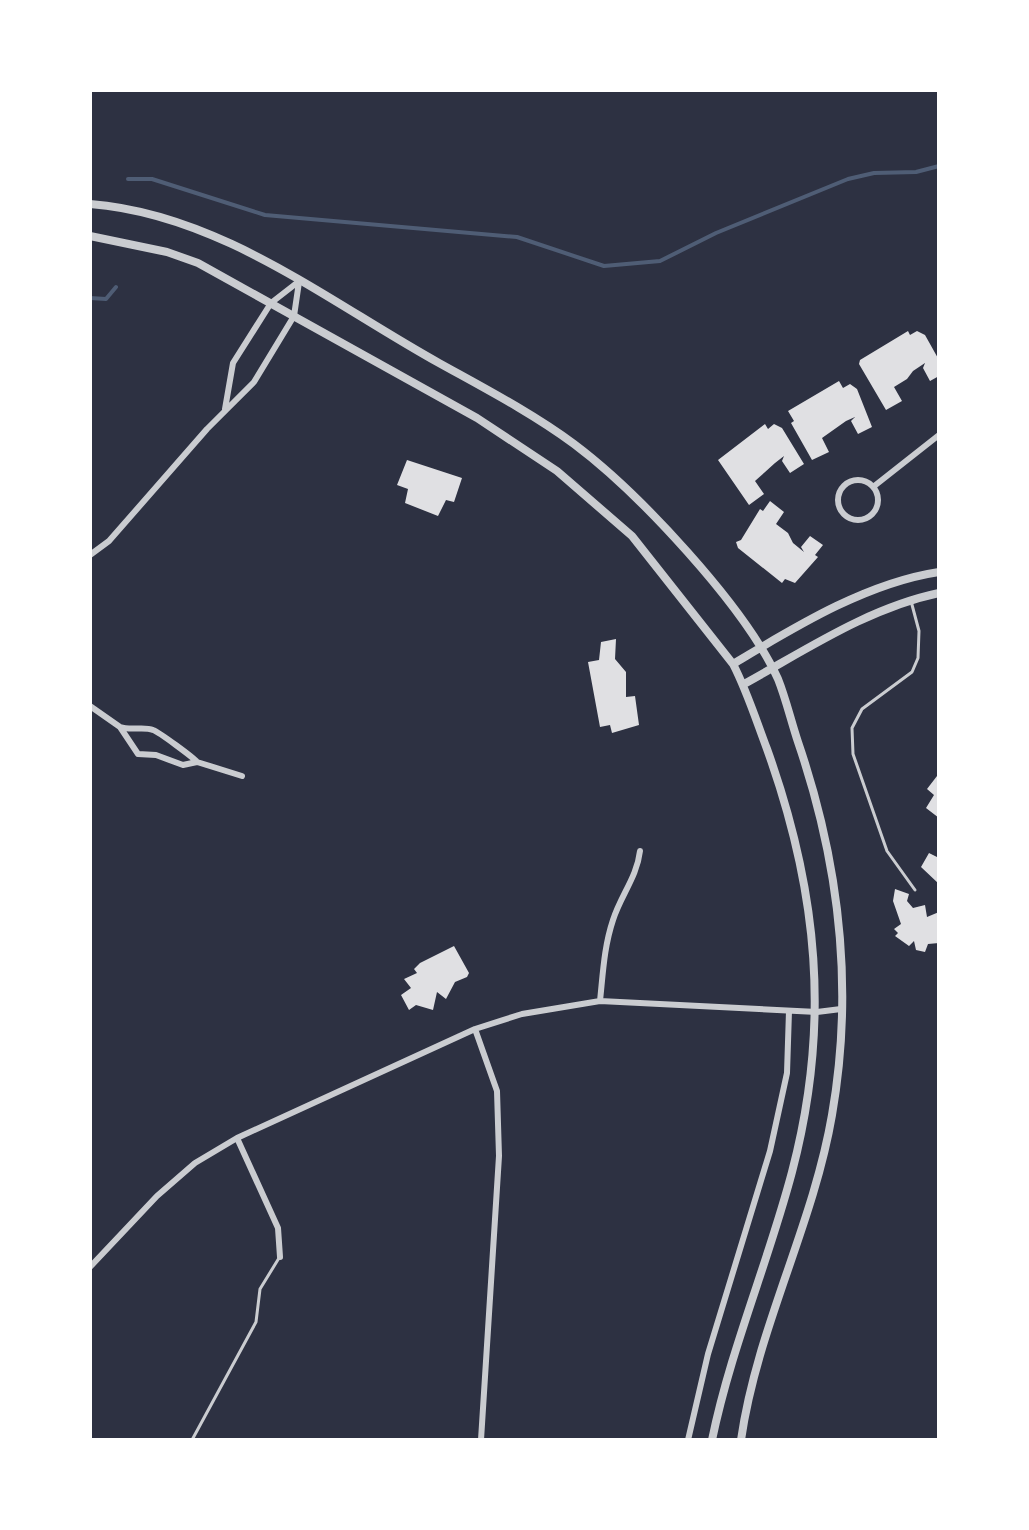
<svg xmlns="http://www.w3.org/2000/svg" width="1029" height="1530" viewBox="0 0 1029 1530" font-family="'DejaVu Sans',sans-serif">
	<style>
		.lines { fill: none; stroke-linecap: round; stroke-linejoin: round }
		.stream { stroke: #4f5d75; stroke-width: 4 }
		.building { fill: #e0e0e3 }
		.service { stroke: #caccd0; stroke-width: 3 }
		.minor { stroke: #caccd0; stroke-width: 6 }
		.tertiary { stroke: #caccd0; stroke-width: 8 }
	</style>
	<rect width="100%" height="100%" fill="#2d3142"/>
	<g class="lines">
		<path class="stream" d="M 128,179 L 152,179 L 265,215 L 517,237 L 604,266 L 660,261 L 716,233 L 848,179 L 874,173 L 916,172 L 939,166
			M 90,298 L 106,299 L 116,287"/>
	</g>
	<path class="building" d="M 908,331 L 910,335 L 917,331 L 925,335 L 939,360 L 939,376 L 930,381 L 923,368 L 925,363 L 913,371 L 907,379 L 894,387 L 902,401 L 886,410 L 859,364 L 860,360 Z
		M 839,381 L 843,388 L 850,384 L 857,389 L 872,427 L 858,434 L 851,421 L 855,417 L 846,421 L 822,438 L 829,452 L 812,460 L 791,423 L 794,421 L 788,411 Z
		M 765,424 L 768,429 L 774,424 L 782,428 L 804,464 L 790,473 L 782,461 L 784,456 L 775,463 L 755,481 L 764,494 L 749,505 L 718,460 Z
		M 407,460 L 462,478 L 454,502 L 446,500 L 438,516 L 405,503 L 408,489 L 397,485 Z
		M 770,501 L 784,512 L 776,524 L 788,533 L 793,543 L 804,552 L 801,547 L 810,536 L 823,545 L 815,555 L 818,557 L 795,583 L 785,579 L 782,583 L 738,548 L 736,542 L 741,540 L 760,509 L 763,511 Z
		M 616,639 L 615,659 L 626,672 L 626,697 L 635,696 L 639,725 L 612,733 L 610,725 L 600,727 L 588,662 L 599,660 L 601,642 Z
		M 937,776 L 939,778 L 939,818 L 926,808 L 934,795 L 927,789 Z
		M 929,853 L 939,858 L 939,884 L 921,867 Z
		M 895,889 L 909,894 L 907,901 L 913,908 L 925,905 L 927,917 L 939,912 L 939,943 L 928,944 L 925,952 L 916,950 L 914,941 L 909,946 L 895,936 L 898,933 L 894,929 L 901,924 L 893,901 Z
		M 454,946 L 469,973 L 467,977 L 455,982 L 446,999 L 437,992 L 433,1010 L 416,1005 L 409,1010 L 401,995 L 411,988 L 404,979 L 417,973 L 414,969 L 420,963 Z"/>
	<g class="lines">
		<path class="service" d="M 911,601 L 919,631 L 918,658 L 912,672 L 862,709 L 852,728 L 853,754 L 887,851 L 915,890
			M 192,1440 L 256,1322 L 260,1289 L 279,1258"/>
		<path class="minor" d="M 225,409 L 233,363 L 271,303 L 298,282
			M838 500a20 20 0 1 1 40 0a20 20 0 1 1-40 0Z
			M 873,487 L 939,435
			M 90,555 L 109,541 L 207,429 L 254,382 L 294,316 L 299,282
			M 90,706 L 120,727 L 138,754 L 156,755 L 183,765 L 197,762 L 242,776
			M 120,727 C 131,731 144,726 153,730 C 159,732 194,758 197,762
			M 600,1001 C 603,973 604,947 613,920 C 621,895 637,877 640,851
			M 475,1029 L 497,1091 L 499,1156 L 481,1440
			M 237,1138 L 278,1228 L 280,1257
			M 90,1267 L 157,1196 L 195,1163 L 237,1138 L 475,1029 L 522,1014 L 600,1001 L 817,1012 L 841,1009
			M 688,1440 L 708,1354 L 770,1151 L 787,1073 L 789,1011"/>
		<path class="tertiary" d="M 90,204 C 220,214 329,302 439,363 C 484,388 532,413 574,444 C 638,492 745,606 778,679 C 786,699 791,721 798,742 C 839,862 854,989 832,1115 C 813,1226 757,1328 741,1440
			M 90,236 L 167,252 L 198,263 L 477,418 L 557,471 L 632,536 L 733,664 C 747,691 756,720 767,749 C 818,891 831,1024 792,1172 C 768,1263 731,1348 712,1440
			M 733,664 C 795,627 866,583 939,572
			M 744,684 C 806,650 868,608 939,593"/>
	</g>
	<rect width="1029" height="1530" fill="none" stroke="#ffffff" stroke-width="184"/>
</svg>
